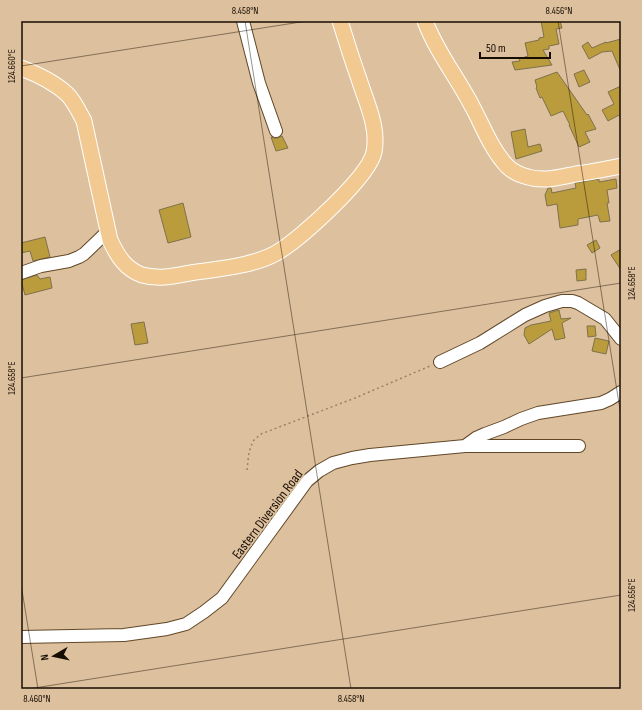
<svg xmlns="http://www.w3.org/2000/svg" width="642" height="710" viewBox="0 0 642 710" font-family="'Sofia Sans Condensed',sans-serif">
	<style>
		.building { fill: #ba9c3d; stroke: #7e714b }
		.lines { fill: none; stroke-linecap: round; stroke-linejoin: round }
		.minor-casing { stroke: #604728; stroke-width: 14 }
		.major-casing { stroke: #fff; stroke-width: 17 }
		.path { stroke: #998368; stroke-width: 1.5; stroke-dasharray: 2 3; stroke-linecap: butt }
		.minor { stroke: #fff; stroke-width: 12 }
		.major { stroke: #f2ca91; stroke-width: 15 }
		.ticks { fill: none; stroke: #170d03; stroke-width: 1; stroke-opacity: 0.45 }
		.labels { text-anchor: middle; stroke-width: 3.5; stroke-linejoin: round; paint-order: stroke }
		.street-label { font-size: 14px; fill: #170d03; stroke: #ddc09d }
		.neatline { fill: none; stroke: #170d03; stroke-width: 1.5 }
		.ticks-label { font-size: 10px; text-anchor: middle; fill: #170d03 }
	</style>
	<rect width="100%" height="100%" fill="#ddc09d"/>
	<path class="building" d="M 541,21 L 560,21 L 562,28 L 556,29 L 559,44 L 549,46 L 549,49 L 543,50 L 552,65 L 515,70 L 512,62 L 520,61 L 519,59 L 528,56 L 525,43 L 539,40 L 539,38 L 544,37 Z
		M 621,39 L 621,72 L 612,51 L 602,52 L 589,59 L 582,46 L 588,42 L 592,48 L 606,42 L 606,43 Z
		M 584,70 L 590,82 L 579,87 L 574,74 Z
		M 557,72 L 587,115 L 588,114 L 596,129 L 585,132 L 590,142 L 579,147 L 569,125 L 570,125 L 563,111 L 551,116 L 542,97 L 540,98 L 536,88 L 537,87 L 535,80 Z
		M 621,86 L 621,119 L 619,115 L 608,121 L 602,110 L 614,104 L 608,92 Z
		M 525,129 L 528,147 L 540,144 L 542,151 L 516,159 L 511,132 Z
		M 282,136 L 288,148 L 276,151 L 271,137 L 274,138 L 278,138 Z
		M 599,179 L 599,182 L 616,179 L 617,188 L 607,190 L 609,203 L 607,203 L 610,221 L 600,222 L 598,215 L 578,219 L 578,225 L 560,228 L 557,204 L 547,206 L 545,195 L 548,188 L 551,188 L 552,193 L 576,188 L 575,183 Z
		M 183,203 L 191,237 L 168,243 L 159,210 Z
		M 45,237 L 50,257 L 33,261 L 30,251 L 21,253 L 21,243 Z
		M 596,240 L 600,248 L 592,253 L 587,245 Z
		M 621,249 L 621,270 L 611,255 Z
		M 586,269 L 586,280 L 577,281 L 576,270 Z
		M 37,275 L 40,279 L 50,277 L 52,288 L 25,295 L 21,280 Z
		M 559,310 L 561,319 L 571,318 L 562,323 L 565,338 L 555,340 L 552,329 L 529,344 L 524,335 L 525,328 L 531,325 L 551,321 L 549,313 Z
		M 144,322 L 148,343 L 135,345 L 131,324 Z
		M 587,326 L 595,326 L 596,336 L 588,337 Z
		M 595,338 L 609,341 L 606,354 L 592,351 Z"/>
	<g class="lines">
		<g class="minor-casing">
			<path id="minor" d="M 243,21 L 259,83 L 276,131
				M 21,273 L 41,266 L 69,261 L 79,257 L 84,254 L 108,231
				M 440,362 L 480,343 L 525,315 L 545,306 L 562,301 L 572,301 L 578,303 L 605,319 L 621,339
				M 465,446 L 476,438 L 485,434 L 504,427 L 521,419 L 538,413 L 601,403 L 610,399 L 621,392
				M 21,637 L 124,635 L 167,629 L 186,624 L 204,612 L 222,598 L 307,481 L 319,471 L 333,463 L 352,458 L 370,455 L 465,446 L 579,446"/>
		</g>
		<g class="major-casing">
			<path id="major" d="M 425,21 C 436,51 457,77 472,106 C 483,126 491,149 507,166 C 513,172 520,175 528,177 C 544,182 560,177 576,174 C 591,172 606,169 621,166
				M 21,68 C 37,74 54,82 67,94 C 75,102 79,112 84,121 L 110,240 C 117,255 125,269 142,275 C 146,276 152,277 157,277 C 167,278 180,275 190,273 C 217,269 255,266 278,252 C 301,238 369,177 374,152 C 379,127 366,102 359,79 C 352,60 346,40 340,21"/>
		</g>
		<path class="path" d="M 247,470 L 249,452 L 253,441 L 261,434 L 355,398 L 430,366"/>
		<use href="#minor" class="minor"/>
		<use href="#major" class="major"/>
	</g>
	<path class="ticks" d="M 245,21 L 351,689M 558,21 L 621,416M 21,66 L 307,21M 21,378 L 621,283M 21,584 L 38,689M 28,689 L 621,595"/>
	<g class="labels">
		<g class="street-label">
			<text transform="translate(267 514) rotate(-53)" y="5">Eastern Diversion Road</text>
		</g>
	</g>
	<rect width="642" height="710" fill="none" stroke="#ddc09d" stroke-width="44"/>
	<g transform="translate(54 656) rotate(261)" stroke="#ddc09d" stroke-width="3" paint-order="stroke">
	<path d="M0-3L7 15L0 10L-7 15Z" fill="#170d03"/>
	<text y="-6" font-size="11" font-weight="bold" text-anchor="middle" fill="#170d03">N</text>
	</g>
	<path d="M480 52v6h70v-6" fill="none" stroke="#170d03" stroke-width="2"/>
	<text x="486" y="52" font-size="12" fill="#170d03" stroke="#ddc09d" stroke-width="3" paint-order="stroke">50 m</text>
	<rect x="22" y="22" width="598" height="666" class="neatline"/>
	<g class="ticks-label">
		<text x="245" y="14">8.458°N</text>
		<text x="559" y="14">8.456°N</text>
		<text transform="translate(11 66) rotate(-90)" y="4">124.660°E</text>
		<text transform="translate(631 283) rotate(-90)" y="4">124.658°E</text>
		<text transform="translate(11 378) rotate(-90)" y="4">124.658°E</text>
		<text transform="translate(631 595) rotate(-90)" y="4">124.656°E</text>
		<text x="37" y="702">8.460°N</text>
		<text x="351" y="702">8.458°N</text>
	</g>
</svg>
